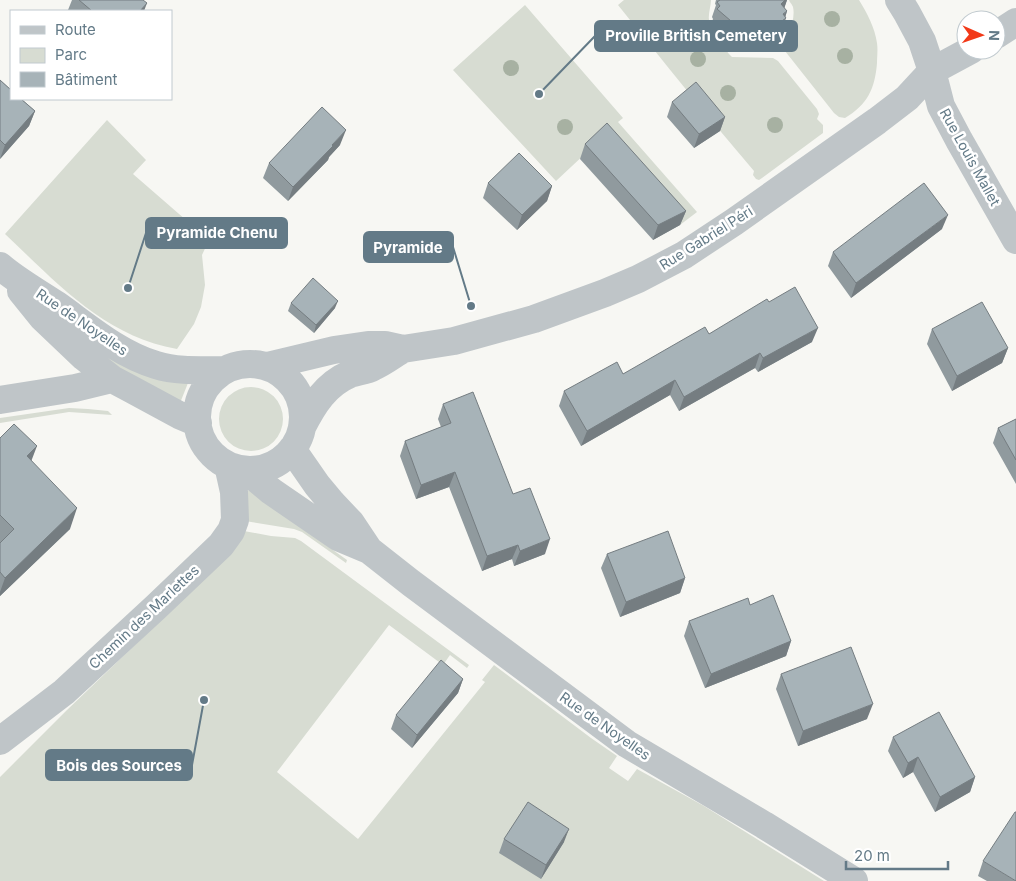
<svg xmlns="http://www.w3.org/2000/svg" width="1016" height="881" viewBox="0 0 1016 881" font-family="Inter,sans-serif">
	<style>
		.green { fill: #d7dcd2 }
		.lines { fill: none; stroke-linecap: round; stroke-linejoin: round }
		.minor { stroke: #bfc5c8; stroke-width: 28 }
		.tree { fill: #a7b1a2 }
		.wall { fill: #909a9e }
		.shaded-wall { fill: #757d81 }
		.building { fill: #a7b3b8; stroke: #757d81 }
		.labels { text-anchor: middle; stroke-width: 5; stroke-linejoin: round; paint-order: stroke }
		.street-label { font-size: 14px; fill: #637a87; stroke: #fff }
		.leader { fill: none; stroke: #637a87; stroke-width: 2 }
		.callout-dot { fill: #637a87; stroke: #fff; stroke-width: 2 }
		.callout { fill: #637a87; stroke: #637a87; stroke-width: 2 }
		.callout-label { font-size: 15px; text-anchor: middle; font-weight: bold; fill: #fff }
	</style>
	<rect width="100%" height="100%" fill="#f7f7f3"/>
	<path class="green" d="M 624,0 L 711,0 C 711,6 708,14 709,20 C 709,28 724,47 729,54 L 732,57 L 773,58 L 778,61 L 817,109 L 819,114 L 817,119 L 823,125 L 823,133 L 762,178 L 759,180 L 756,179 L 753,175 L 754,171 C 707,116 663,61 618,5 Z
		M 789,0 L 859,0 C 867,13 875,28 877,43 C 878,50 877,57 877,63 C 875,89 867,105 845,118 L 839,117 L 834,113 L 785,51 C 787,39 796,19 793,7 C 793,6 789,1 789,0 Z
		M 525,5 L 623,118 L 618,122 L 697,212 L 680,225 L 602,138 L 556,181 L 453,70 Z
		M 107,120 L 146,160 L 133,174 L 209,240 L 202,255 L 205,285 L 201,307 L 194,324 L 177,349 C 104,336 57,283 5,234 Z
		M 68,323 L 188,383 L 180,403 L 129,378 Z
		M219 419a32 32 0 1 1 64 0a32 32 0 1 1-64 0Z
		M 69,408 L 88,409 L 108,411 L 112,415 L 69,412 L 0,423 L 0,418 Z
		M 249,490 L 347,560 L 346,563 L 302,532 L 294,529 L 245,521 L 247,491 Z
		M 244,531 L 271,536 L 295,538 L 301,541 L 469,665 L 467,668 L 450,655 L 443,665 L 389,625 L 277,772 L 358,839 L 485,682 L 482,680 L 494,665 L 591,738 L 617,756 L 609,768 L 628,781 L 637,769 L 704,806 L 824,881 L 0,881 L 0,777 L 67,710 L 186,596 Z"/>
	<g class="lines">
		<path class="minor" d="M 899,0 L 907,13 L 922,41 L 932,71 L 941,106 L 959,140 L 1016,240
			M 996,35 L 1016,22
			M 0,266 C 16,280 39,293 57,305 C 88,327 119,354 156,365 C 178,372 202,370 225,370
			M 21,291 L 42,317 L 84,357 L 112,379 L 129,388 L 179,415 L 198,423
			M197 417a53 53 0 1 1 106 0a53 53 0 1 1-106 0Z
			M 267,366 L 334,350 L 368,345 L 385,345 L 403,349 L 454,341 L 534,319 L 605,293 L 638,279 L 684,255 L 734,222 L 877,121 L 907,98 L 932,71 L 971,50
			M 0,400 L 75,388 L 112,379
			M 302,427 C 313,405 326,384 350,374 C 358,371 366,371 373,367 C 383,363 393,355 403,349
			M 292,449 L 317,485 L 332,503 L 351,523 L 369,550
			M 246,470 L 271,491 L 338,537 L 369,550 L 411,583 L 627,744 L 764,825 L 854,881
			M 0,741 L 64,692 L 156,607 L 221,545 L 231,531 L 235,520 L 234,492 L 228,465"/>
	</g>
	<g class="tree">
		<circle cx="832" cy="19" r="8"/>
		<circle cx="845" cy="56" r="8"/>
		<circle cx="698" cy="59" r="8"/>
		<circle cx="511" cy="68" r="8"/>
		<circle cx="728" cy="93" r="8"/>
		<circle cx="775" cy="125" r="8"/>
		<circle cx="565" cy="127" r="8"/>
	</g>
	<path class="wall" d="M 72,0 L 143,0 L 144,11 L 70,11 L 68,10 Z
		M 716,0 L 787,0 L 784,8 L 787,11 L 781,33 L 757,51 L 755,48 L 751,51 L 745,44 L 740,47 L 711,24 L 713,19 L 712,17 L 716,5 L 715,4 Z
		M 0,80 L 35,111 L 29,126 L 0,159 Z
		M 672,102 L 725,117 L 720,131 L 694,148 L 667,117 Z
		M 585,144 L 686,211 L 680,225 L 653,240 L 580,159 Z
		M 340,145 L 329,157 L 328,160 L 288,201 L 263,178 L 269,163 Z
		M 488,183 L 552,186 L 547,201 L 517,230 L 483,198 Z
		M 942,229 L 851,298 L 828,266 L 833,252 Z
		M 769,302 L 812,342 L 758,372 L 755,368 L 679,411 L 670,395 L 581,446 L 559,406 L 564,391 L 623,374 L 709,334 Z
		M 291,303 L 335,308 L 314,333 L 288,311 Z
		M 932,329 L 1008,348 L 1002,363 L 952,391 L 927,344 Z
		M 443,404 L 513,494 L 545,554 L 514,566 L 512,559 L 482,571 L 449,487 L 416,499 L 400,456 L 405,441 L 441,427 L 438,419 Z
		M 1016,419 L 1016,484 L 993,443 L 998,428 Z
		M 0,438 L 31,460 L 70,529 L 0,596 Z
		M 607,554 L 685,578 L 680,593 L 620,617 L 601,568 Z
		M 750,605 L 791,641 L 786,656 L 705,688 L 684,636 L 689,621 Z
		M 781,674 L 867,719 L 798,746 L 776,689 Z
		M 463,679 L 458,693 L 412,748 L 391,729 L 396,715 Z
		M 893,737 L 975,777 L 970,792 L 935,812 L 913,772 L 903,778 L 888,751 Z
		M 504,839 L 564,842 L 541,879 L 499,853 Z
		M 983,861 L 1016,881 L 987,881 L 978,876 Z"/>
	<path class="shaded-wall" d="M 784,0 L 787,0 L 783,12 L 781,4 Z
		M 147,3 L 144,11 L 140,11 Z
		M 787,11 L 784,20 L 786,18 L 781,33 L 757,51 L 762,36 Z
		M 750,29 L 745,44 L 740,47 L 745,33 Z
		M 760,33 L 755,48 L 751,51 L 756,37 Z
		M 35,111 L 29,126 L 0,159 L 5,145 Z
		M 725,117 L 720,131 L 694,148 L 699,134 Z
		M 346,130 L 340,145 L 329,157 L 328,160 L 288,201 L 293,187 Z
		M 552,186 L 547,201 L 517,230 L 522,215 Z
		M 686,211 L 680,225 L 653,240 L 658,225 Z
		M 948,215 L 942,229 L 851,298 L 856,283 Z
		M 338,301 L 335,308 L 314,333 L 316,325 Z
		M 818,328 L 812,342 L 758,372 L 763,358 Z
		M 1008,348 L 1002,363 L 952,391 L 957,376 Z
		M 760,353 L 755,368 L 679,411 L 684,397 Z
		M 675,380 L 670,395 L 581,446 L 587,431 Z
		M 37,446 L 29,467 L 27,456 Z
		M 455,472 L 449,487 L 416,499 L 421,485 Z
		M 77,508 L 70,529 L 0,596 L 0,592 L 5,578 Z
		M 550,539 L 545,554 L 514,566 L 520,551 Z
		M 518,545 L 512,559 L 482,571 L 487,556 Z
		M 685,578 L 680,593 L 620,617 L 626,602 Z
		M 791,641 L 786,656 L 705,688 L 711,674 Z
		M 463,679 L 458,693 L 412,748 L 417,735 Z
		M 873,704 L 867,719 L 798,746 L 803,731 Z
		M 918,757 L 913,772 L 903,778 L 908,763 Z
		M 975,777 L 970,792 L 935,812 L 940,797 Z
		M 569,829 L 564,842 L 541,879 L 546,865 Z"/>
	<path class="building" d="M 79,0 L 143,0 L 147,3 L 140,11 L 92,11 Z
		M 720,0 L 785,0 L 781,4 L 787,11 L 783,14 L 786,18 L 762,36 L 760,33 L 756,37 L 750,29 L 745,33 L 717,9 L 720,6 L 717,2 Z
		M 0,80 L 11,90 L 11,99 L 21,99 L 35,111 L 5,145 L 0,140 Z
		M 696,82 L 725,117 L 699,134 L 672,102 Z
		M 322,107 L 346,130 L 332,145 L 333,146 L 293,187 L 269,163 Z
		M 607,123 L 686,211 L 658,225 L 585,144 Z
		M 519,153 L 552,186 L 522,215 L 488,183 Z
		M 924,183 L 948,215 L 856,283 L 833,252 Z
		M 313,278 L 338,301 L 316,325 L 291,303 Z
		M 795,287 L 818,328 L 763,358 L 760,353 L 684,397 L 675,380 L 587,431 L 564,391 L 617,362 L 623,374 L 705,327 L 709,334 L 767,299 L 769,302 Z
		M 982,302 L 1008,348 L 957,376 L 932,329 Z
		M 473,392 L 513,494 L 530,488 L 550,539 L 520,551 L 518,545 L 487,556 L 455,472 L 421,485 L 405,441 L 451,423 L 443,404 Z
		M 1016,419 L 1016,460 L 998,428 Z
		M 14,424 L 37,446 L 27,456 L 77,508 L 5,578 L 0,572 L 0,543 L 14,529 L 0,515 L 0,438 Z
		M 668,531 L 685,578 L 626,602 L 607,554 Z
		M 773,595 L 791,641 L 711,674 L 689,621 L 748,598 L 750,605 Z
		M 851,647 L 873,704 L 803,731 L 781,674 Z
		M 441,660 L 463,679 L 417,735 L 396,715 Z
		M 939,712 L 975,777 L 940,797 L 918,757 L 908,763 L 893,737 Z
		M 528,802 L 569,829 L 546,865 L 504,839 Z
		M 1015,812 L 1016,812 L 1016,881 L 983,861 Z"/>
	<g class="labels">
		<g class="street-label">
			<text transform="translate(970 157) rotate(61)" y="5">Rue Louis Mallet</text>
			<text transform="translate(706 238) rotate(-32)" y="5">Rue Gabriel Péri</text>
			<text transform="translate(82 322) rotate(34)" y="5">Rue de Noyelles</text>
			<text transform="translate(144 617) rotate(-43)" y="5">Chemin des Marlettes</text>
			<text transform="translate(605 726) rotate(35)" y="5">Rue de Noyelles</text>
		</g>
	</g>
	<path class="leader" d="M539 94L595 36M128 288L146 233M471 306L453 247M204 700L192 765"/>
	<g class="callout-dot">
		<circle cx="539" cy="94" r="5"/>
		<circle cx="128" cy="288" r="5"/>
		<circle cx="471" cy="306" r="5"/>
		<circle cx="204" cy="700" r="5"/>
	</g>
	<g class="callout">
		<rect x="595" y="21" width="202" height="30" rx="5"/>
		<rect x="146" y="218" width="141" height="30" rx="5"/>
		<rect x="364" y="232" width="89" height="30" rx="5"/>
		<rect x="46" y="750" width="146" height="30" rx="5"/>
	</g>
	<g class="callout-label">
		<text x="696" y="41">Proville British Cemetery</text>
		<text x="217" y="238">Pyramide Chenu</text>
		<text x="408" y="253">Pyramide</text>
		<text x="119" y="771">Bois des Sources</text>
	</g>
	<rect x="10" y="10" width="162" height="90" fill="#ffffff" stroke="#c1cacf"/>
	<rect x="20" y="26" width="25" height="8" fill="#bfc5c8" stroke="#c1cacf"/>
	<text x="55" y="35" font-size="15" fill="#637a87">Route</text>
	<rect x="20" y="48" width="25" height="15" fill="#d7dcd2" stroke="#c1cacf"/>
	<text x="55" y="60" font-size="15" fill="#637a87">Parc</text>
	<rect x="20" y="72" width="25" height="15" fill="#a7b3b8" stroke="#c1cacf"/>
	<text x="55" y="85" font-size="15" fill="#637a87">Bâtiment</text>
	<g transform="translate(981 35) rotate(92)"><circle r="24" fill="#ffffff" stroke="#c1cacf"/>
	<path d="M0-4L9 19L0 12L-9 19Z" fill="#f23918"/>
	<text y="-8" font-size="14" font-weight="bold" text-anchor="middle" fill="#637a87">N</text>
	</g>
	<path d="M846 861v8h102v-8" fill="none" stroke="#637a87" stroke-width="2.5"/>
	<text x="854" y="861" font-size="15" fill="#637a87" stroke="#ffffff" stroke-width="4" paint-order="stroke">20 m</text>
</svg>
